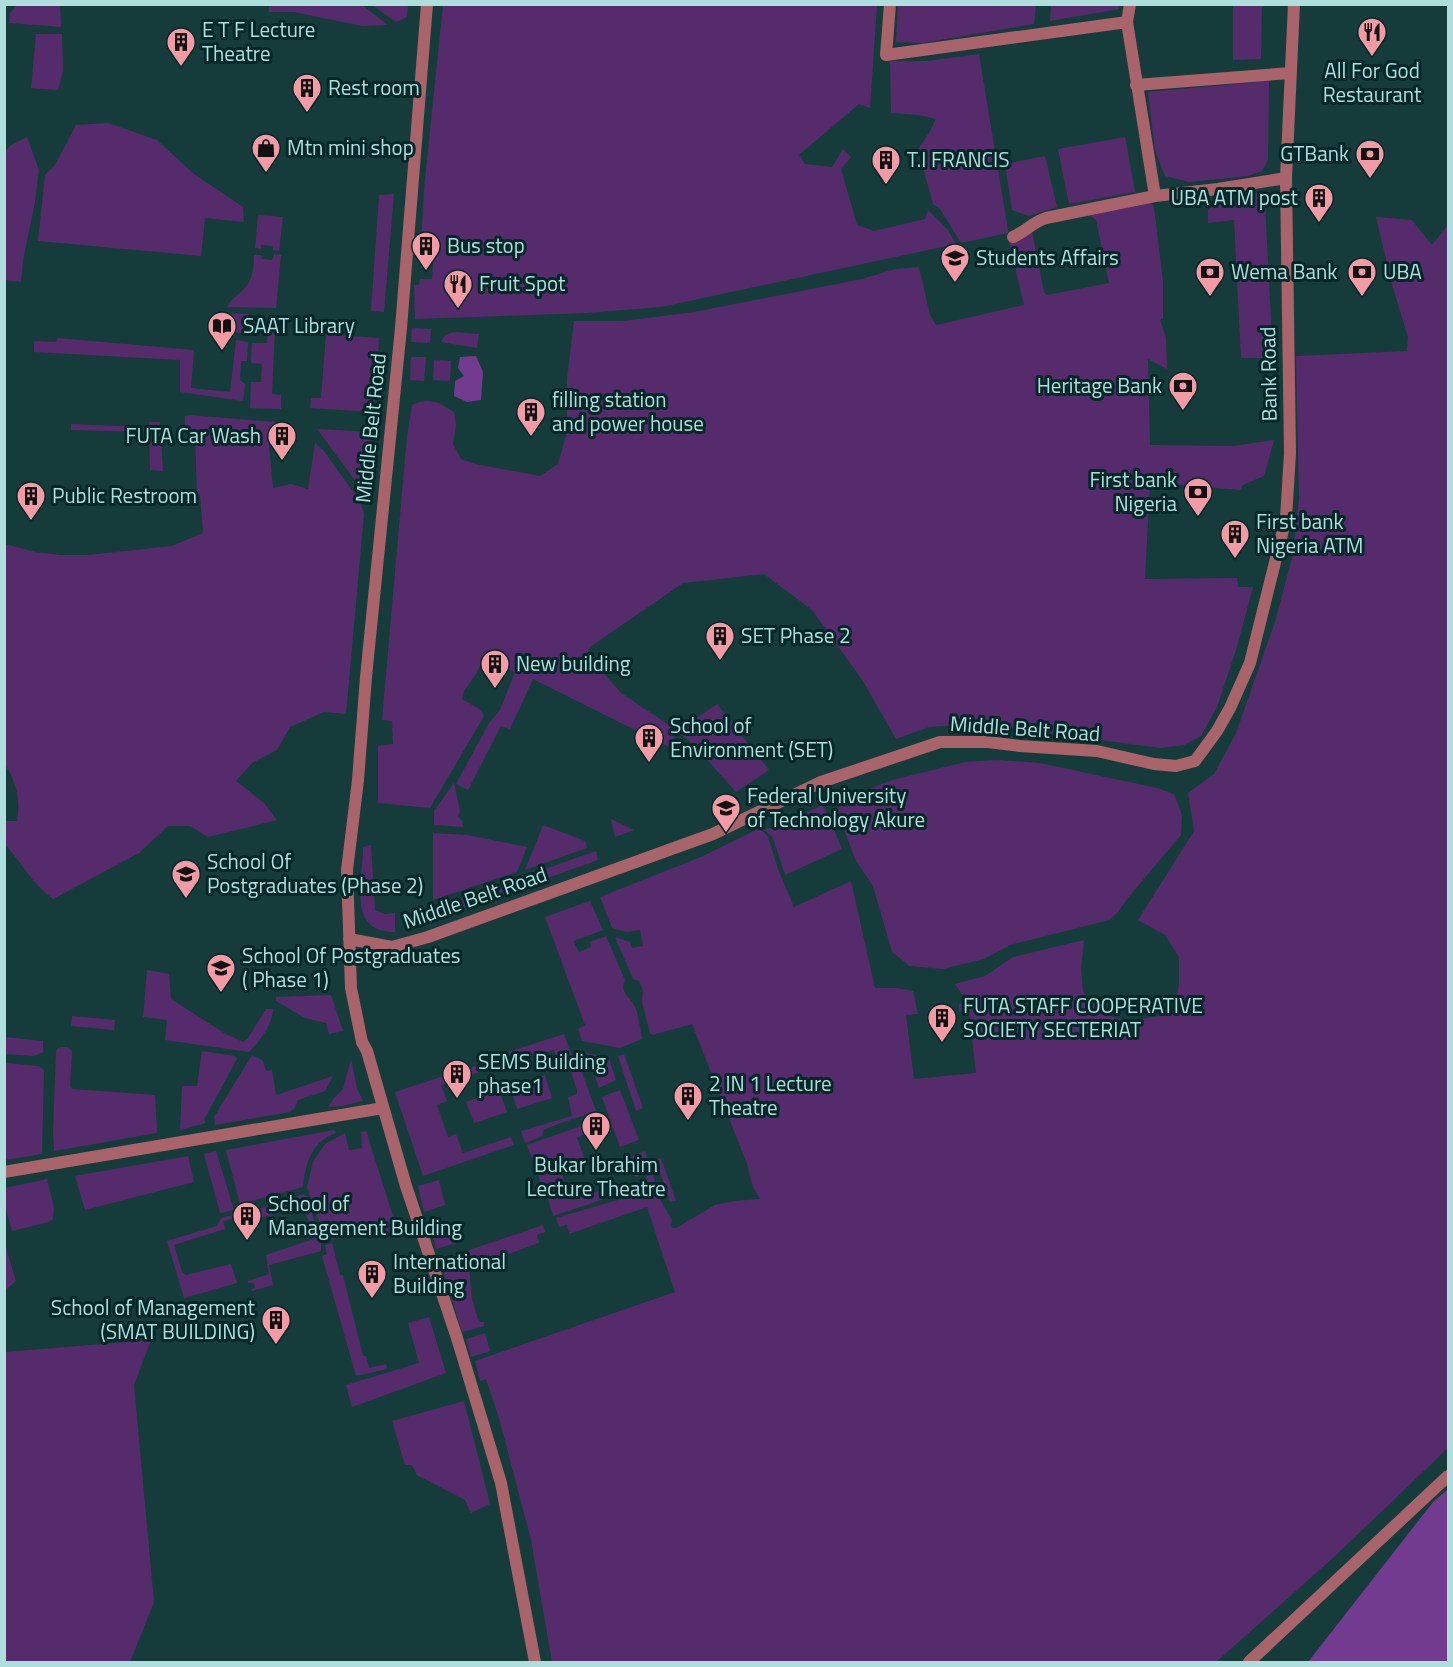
<svg xmlns="http://www.w3.org/2000/svg" width="1453" height="1667" viewBox="0 0 1453 1667" font-family="'Titillium Web',sans-serif">
	<style>
		.built { fill: #153c3b }
		.green { fill: #562b6c }
		.forest { fill: #733b8f }
		.lines { fill: none; stroke-linecap: round; stroke-linejoin: round }
		.minor { stroke: #a9636b; stroke-width: 12 }
		.labels { text-anchor: middle; stroke-width: 6; stroke-linejoin: round; paint-order: stroke }
		.poi-label { font-size: 21px; fill: #afdfdd; stroke: #042727; text-anchor: start }
		.street-label { font-size: 21px; fill: #afdfdd; stroke: #042727 }
	</style>
	<rect width="100%" height="100%" fill="#0f3131"/>
	<path class="built" d="M 5,5 L 1448,5 L 1448,1662 L 5,1662 Z"/>
	<path class="green" d="M 17,5 L 60,5 L 61,27 L 9,23 L 10,13 Z
		M 269,5 L 362,5 L 388,25 L 362,26 L 294,12 L 269,12 Z
		M 372,5 L 408,5 L 407,17 L 396,22 Z
		M 443,5 L 877,5 L 870,108 L 859,104 L 799,155 L 805,164 L 832,167 L 843,149 L 851,157 L 841,169 L 857,225 L 874,231 L 925,219 L 928,210 L 948,230 L 956,244 L 661,307 L 586,313 L 415,319 L 414,285 L 419,285 L 420,279 L 432,279 L 433,263 L 420,262 L 424,189 Z
		M 898,5 L 898,4 L 1036,5 L 1034,24 L 922,43 L 896,42 Z
		M 1051,5 L 1051,4 L 1120,5 L 1119,9 L 1050,21 Z
		M 1233,5 L 1262,5 L 1261,59 L 1233,60 Z
		M 36,34 L 62,34 L 63,71 L 58,90 L 31,88 Z
		M 979,54 L 1008,230 L 1008,233 L 961,243 L 940,209 L 933,204 L 918,149 L 929,133 L 936,119 L 919,115 L 891,113 L 890,61 L 927,61 Z
		M 1269,81 L 1268,160 L 1262,171 L 1248,176 L 1189,182 L 1165,176 L 1155,150 L 1148,92 Z
		M 108,123 L 157,140 L 194,174 L 243,207 L 244,222 L 205,218 L 201,256 L 38,241 L 45,175 L 55,165 L 76,125 Z
		M 27,137 L 39,170 L 35,202 L 23,260 L 21,282 L 5,280 L 5,151 L 11,145 Z
		M 1125,137 L 1135,192 L 1069,204 L 1058,149 Z
		M 1045,156 L 1057,207 L 1029,216 L 1012,210 L 1005,164 Z
		M 1249,192 C 1259,193 1262,194 1265,204 L 1273,358 L 1241,358 L 1234,220 L 1208,223 L 1208,210 L 1219,196 Z
		M 394,194 L 384,312 L 371,311 L 379,195 Z
		M 1151,203 L 1154,207 L 1163,282 L 1163,318 L 1160,320 L 1166,338 L 1167,369 L 1148,359 L 1150,445 L 1233,446 L 1274,440 L 1264,476 L 1243,485 L 1240,490 L 1150,482 L 1145,579 L 1237,578 L 1238,587 L 1253,587 L 1236,650 L 1217,707 L 1201,736 L 1184,745 L 1161,748 L 977,724 L 929,727 L 896,739 L 863,681 L 812,610 L 764,574 L 683,583 L 590,647 L 587,654 L 621,693 L 678,731 L 717,704 L 769,770 L 736,792 L 694,745 L 678,731 L 669,747 L 533,679 L 510,729 L 501,726 L 468,790 L 456,784 L 489,723 L 500,710 L 515,672 L 495,664 L 499,649 L 488,650 L 476,674 L 464,691 L 462,699 L 481,710 L 484,716 L 430,808 L 378,803 L 378,746 L 393,744 L 392,721 L 382,720 L 407,436 L 412,405 C 428,397 439,402 454,412 L 456,425 L 453,444 L 461,459 L 475,464 L 540,476 L 558,464 L 567,432 L 567,379 L 574,321 L 622,321 L 694,312 L 862,279 L 895,269 L 919,267 L 930,315 L 936,325 L 1024,305 L 1009,242 L 1032,232 L 1044,292 L 1047,295 L 1109,283 L 1096,220 L 1089,215 Z
		M 258,215 L 283,217 L 279,251 L 273,250 L 273,246 L 261,245 L 261,249 L 255,248 Z
		M 1376,217 L 1412,220 L 1432,245 L 1448,225 L 1448,1448 L 1334,1557 L 1216,1662 L 552,1662 L 531,1540 L 499,1418 L 486,1379 L 480,1381 L 475,1361 L 675,1292 L 647,1207 L 569,1234 L 567,1225 L 559,1227 L 556,1218 L 628,1197 L 637,1184 L 652,1172 L 661,1201 L 672,1220 L 670,1225 L 672,1228 L 676,1228 L 715,1205 L 734,1201 L 760,1199 L 753,1187 L 747,1164 L 692,1024 L 652,1035 L 650,1033 L 642,1002 L 643,990 L 639,981 L 633,979 L 615,937 L 630,942 L 632,948 L 643,946 L 640,930 L 627,932 L 612,928 L 600,897 L 703,856 L 760,828 L 768,837 L 778,869 L 794,907 L 851,881 L 875,988 L 897,988 L 913,991 L 918,1014 L 906,1015 L 914,1079 L 976,1073 L 969,1014 L 959,1011 L 959,1004 L 968,1003 L 955,984 L 985,976 L 1013,957 L 1084,940 L 1081,969 L 1083,992 L 1102,1014 L 1128,1021 L 1172,1014 L 1179,985 L 1179,957 L 1165,935 L 1138,920 L 1194,831 L 1188,793 L 1214,774 L 1236,733 L 1275,622 L 1293,554 L 1299,498 L 1296,356 L 1407,351 L 1408,337 L 1393,288 Z
		M 274,254 L 281,255 L 276,308 L 227,307 C 231,299 238,295 244,289 C 253,280 254,266 254,255 L 261,255 L 262,259 L 272,260 Z
		M 224,313 L 249,314 L 249,321 L 244,321 L 243,333 L 222,332 Z
		M 412,328 L 431,329 L 430,343 L 411,342 Z
		M 268,329 L 275,329 L 272,394 L 281,395 L 281,409 L 250,408 L 251,382 L 261,382 L 262,364 L 251,363 L 252,343 L 267,343 Z
		M 454,332 L 479,334 L 477,348 L 441,342 L 445,335 Z
		M 326,334 L 379,338 L 374,412 L 310,408 L 311,398 L 321,398 Z
		M 57,338 L 194,350 L 191,388 L 230,392 L 236,340 L 248,342 L 247,361 L 241,361 L 240,380 L 245,384 L 243,401 L 180,392 L 180,360 L 34,352 L 34,341 L 56,342 Z
		M 411,357 L 426,357 L 424,381 L 410,380 Z
		M 434,360 L 451,361 L 450,381 L 433,380 Z
		M 190,415 L 287,423 L 287,432 L 268,434 L 273,488 L 291,484 L 308,489 L 315,443 L 323,450 L 360,501 L 364,514 L 346,714 L 324,712 L 290,727 L 277,750 L 252,763 L 236,781 L 264,803 L 277,820 L 208,837 L 190,826 L 168,826 L 139,853 L 53,899 C 33,885 21,862 5,844 L 5,821 L 17,821 C 21,802 16,780 5,765 L 5,544 L 35,552 L 60,555 L 88,555 L 172,546 L 203,533 L 200,495 L 197,495 L 195,431 L 185,431 L 185,416 Z
		M 149,422 L 160,422 L 163,471 L 150,470 Z
		M 71,424 L 144,427 L 144,432 L 71,430 Z
		M 317,429 L 371,432 L 365,494 Z
		M 997,760 L 1040,763 L 1157,788 L 1174,794 L 1182,815 L 1181,835 L 1127,899 L 1118,912 L 1109,920 L 1010,945 L 984,959 L 943,969 L 910,966 L 892,952 L 873,886 L 855,859 L 837,810 L 845,799 L 892,780 L 965,762 Z
		M 454,783 L 460,811 L 458,817 L 462,820 L 463,827 L 434,825 L 434,811 Z
		M 823,805 L 842,849 L 785,875 L 773,838 L 765,830 Z
		M 611,819 L 634,830 L 615,837 Z
		M 543,825 L 585,841 L 587,848 L 525,870 Z
		M 433,833 L 467,835 L 527,847 L 517,872 L 433,900 Z
		M 371,845 L 375,910 L 385,914 L 395,913 L 395,932 C 346,932 363,881 363,847 Z
		M 596,851 L 598,860 L 517,889 L 514,880 Z
		M 503,886 L 504,894 L 434,919 L 431,908 Z
		M 590,901 L 603,930 L 573,941 L 579,952 L 591,947 L 590,942 L 606,936 L 625,980 C 620,993 628,995 634,1005 C 639,1014 640,1029 642,1039 L 620,1048 L 582,1041 L 578,1029 L 585,1025 L 545,917 Z
		M 147,970 L 169,974 L 171,999 L 224,1033 L 243,1042 L 248,1038 L 266,1009 L 273,1009 C 273,1024 259,1042 249,1052 L 165,1040 L 167,1020 L 143,1017 Z
		M 331,995 L 343,1031 L 329,1034 L 326,1023 L 305,1018 L 276,1001 L 276,997 Z
		M 72,1016 L 115,1020 L 114,1030 L 71,1026 Z
		M 564,1034 L 571,1054 L 576,1056 L 596,1111 L 544,1129 L 542,1136 L 525,1143 L 521,1131 L 572,1116 L 568,1097 L 577,1094 L 577,1090 L 568,1063 L 559,1065 L 554,1050 L 503,1065 L 499,1055 Z
		M 5,1037 L 43,1041 L 43,1052 L 34,1056 L 5,1054 Z
		M 61,1047 L 67,1047 L 72,1051 L 70,1086 L 72,1089 L 155,1095 L 157,1133 L 54,1151 L 53,1131 L 56,1053 L 57,1049 Z
		M 202,1051 L 235,1056 L 237,1059 L 206,1116 L 204,1119 L 206,1123 L 180,1130 L 182,1086 L 197,1086 Z
		M 587,1053 L 609,1058 L 616,1080 L 599,1088 Z
		M 624,1054 L 643,1108 L 636,1111 L 618,1056 Z
		M 252,1055 L 263,1061 L 266,1071 L 272,1070 L 276,1095 L 333,1076 L 325,1091 L 298,1100 L 295,1108 L 290,1112 L 215,1125 L 214,1117 Z
		M 351,1059 L 357,1088 L 363,1101 L 342,1106 L 328,1107 L 334,1098 L 343,1089 Z
		M 487,1062 L 489,1069 L 441,1085 L 447,1101 L 437,1105 L 448,1137 L 456,1134 L 463,1153 L 511,1137 L 514,1145 L 423,1176 L 395,1092 Z
		M 5,1063 L 39,1066 L 44,1070 L 42,1154 L 5,1160 Z
		M 545,1075 L 552,1098 L 517,1109 L 510,1087 Z
		M 499,1090 L 507,1112 L 474,1123 L 466,1102 Z
		M 620,1090 L 639,1140 L 620,1147 L 602,1097 Z
		M 584,1125 L 587,1132 L 577,1138 L 587,1165 L 562,1174 L 564,1180 L 560,1181 L 562,1188 L 545,1194 L 527,1145 Z
		M 334,1130 L 336,1133 C 312,1141 305,1164 303,1187 L 240,1204 L 226,1150 Z
		M 366,1131 L 398,1232 L 376,1238 L 373,1229 L 326,1241 L 307,1187 L 313,1162 L 325,1144 L 345,1133 L 349,1150 L 362,1148 L 361,1132 Z
		M 216,1151 L 234,1210 L 220,1213 L 204,1154 Z
		M 645,1151 L 650,1166 L 637,1177 L 627,1172 L 625,1159 Z
		M 188,1156 L 194,1182 L 85,1210 L 75,1176 Z
		M 661,1158 L 676,1201 L 670,1202 L 656,1160 Z
		M 47,1179 L 54,1207 L 53,1219 L 49,1222 L 12,1231 L 5,1206 L 5,1188 Z
		M 439,1180 L 445,1205 L 424,1212 L 418,1186 Z
		M 604,1189 L 607,1198 L 553,1216 L 548,1199 L 569,1192 L 572,1200 Z
		M 304,1194 L 307,1197 L 321,1244 L 321,1251 L 269,1265 L 273,1285 L 252,1291 L 251,1289 L 255,1288 L 254,1283 L 248,1283 L 248,1281 L 269,1274 L 266,1255 L 314,1239 L 304,1207 L 256,1219 L 253,1214 L 223,1221 L 225,1229 L 174,1245 L 182,1272 L 186,1275 L 231,1264 L 237,1283 L 184,1298 L 167,1241 L 217,1226 L 221,1218 L 262,1208 Z
		M 543,1225 L 545,1232 L 537,1235 L 539,1243 L 469,1268 L 472,1299 L 478,1319 L 480,1322 L 484,1322 L 484,1326 L 462,1332 L 440,1260 Z
		M 456,1226 L 460,1242 L 436,1249 L 431,1231 Z
		M 4,1241 L 16,1281 L 5,1290 L 4,1289 Z
		M 332,1243 L 340,1275 L 343,1275 L 363,1356 L 366,1356 L 369,1368 L 386,1364 L 387,1369 L 356,1376 L 322,1256 L 327,1254 L 325,1245 Z
		M 429,1317 L 446,1373 L 352,1407 L 346,1385 L 419,1363 L 408,1323 Z
		M 485,1333 L 490,1351 L 471,1357 L 466,1339 Z
		M 151,1340 L 134,1385 L 154,1602 L 130,1662 L 5,1662 L 5,1352 Z
		M 464,1401 L 490,1504 L 471,1513 L 465,1500 L 417,1475 L 412,1465 L 405,1465 L 392,1421 Z"/>
	<path class="forest" d="M 476,356 L 483,372 L 481,400 L 467,402 L 454,396 L 455,381 L 464,376 L 458,368 L 460,357 Z
		M 1448,1489 L 1448,1662 L 1308,1662 L 1433,1502 Z"/>
	<g class="lines">
		<path class="minor" d="M 427,4 L 401,328 L 366,677 L 358,780 L 347,870 L 351,988 L 362,1042 L 367,1051 L 406,1186 L 457,1338 L 501,1483 L 535,1662
			M 890,4 L 886,55 L 1127,22
			M 1130,4 L 1127,22 L 1155,196
			M 1136,85 L 1290,73
			M 1013,237 C 1026,231 1033,222 1046,218 L 1155,196 L 1218,189 L 1286,178
			M 349,939 L 392,947 L 428,937 L 713,834 L 821,782 L 940,742 L 988,742 L 1020,746 L 1097,751 L 1154,764 L 1176,766 L 1195,761 L 1217,731 L 1230,708 L 1250,663 L 1286,518 L 1290,453 L 1286,178 L 1294,4
			M 4,1172 L 383,1108
			M 1249,1662 L 1448,1476"/>
	</g>
	<defs>
		<g id="restaurant-pin" transform="scale(1.5)"><path d="M0 17L-7.5 6A9.5 9.5 0 1 1 7.5 6Z" fill="#f49aa4" stroke="#042727"/><path d="M-5-6h1v4h1v-4h1v4h1v-4h1v5L-1.5 .5V6h-2V.5L-5-1ZM5-6V6H3V1.5H1.5Q1.5-4 5-6Z" fill="#111"/></g>
		<g id="building-pin" transform="scale(1.5)"><path d="M0 17L-7.5 6A9.5 9.5 0 1 1 7.5 6Z" fill="#f49aa4" stroke="#042727"/><path d="M-4-6H4V6H1V3H-1V6H-4ZM-2.5-4.3h1.7v1.8h-1.7ZM.8-4.3h1.7v1.8H.8ZM-2.5-1h1.7V.8h-1.7ZM.8-1h1.7V.8H.8Z" fill="#111"/></g>
		<g id="shop-pin" transform="scale(1.5)"><path d="M0 17L-7.5 6A9.5 9.5 0 1 1 7.5 6Z" fill="#f49aa4" stroke="#042727"/><path d="M-5-2.5h2.3a2.7 3.5 0 0 1 5.4 0H5L5.5 6h-11ZM-1.5-2.5h3a1.5 2.3 0 0 0-3 0Z" fill="#111"/></g>
		<g id="bank-pin" transform="scale(1.5)"><path d="M0 17L-7.5 6A9.5 9.5 0 1 1 7.5 6Z" fill="#f49aa4" stroke="#042727"/><path d="M-6-4H6V4H-6ZM0-2.3a2.3 2.3 0 1 0 0 4.6a2.3 2.3 0 1 0 0-4.6Z" fill="#111"/></g>
		<g id="school-pin" transform="scale(1.5)"><path d="M0 17L-7.5 6A9.5 9.5 0 1 1 7.5 6Z" fill="#f49aa4" stroke="#042727"/><path d="M0-5L7-2L0 1L-7-2ZM-4 1L0 2.5L4 1V4Q0 6-4 4Z" fill="#111"/></g>
		<g id="library-pin" transform="scale(1.5)"><path d="M0 17L-7.5 6A9.5 9.5 0 1 1 7.5 6Z" fill="#f49aa4" stroke="#042727"/><path d="M-6-4Q-3-5.5-.7-3.5V5Q-3 3-6 4ZM6-4Q3-5.5 .7-3.5V5Q3 3 6 4Z" fill="#111"/></g>
		<g id="university-pin" transform="scale(1.5)"><path d="M0 17L-7.5 6A9.5 9.5 0 1 1 7.5 6Z" fill="#f49aa4" stroke="#042727"/><path d="M0-5L7-2L0 1L-7-2ZM-4 1L0 2.5L4 1V4Q0 6-4 4Z" fill="#111"/></g>
	</defs>
	<g fill-rule="evenodd">
		<use href="#restaurant-pin" x="1372" y="32"/>
		<use href="#building-pin" x="181" y="42"/>
		<use href="#building-pin" x="307" y="88"/>
		<use href="#shop-pin" x="266" y="148"/>
		<use href="#bank-pin" x="1370" y="154"/>
		<use href="#building-pin" x="886" y="160"/>
		<use href="#building-pin" x="1319" y="198"/>
		<use href="#building-pin" x="426" y="246"/>
		<use href="#school-pin" x="955" y="258"/>
		<use href="#bank-pin" x="1210" y="272"/>
		<use href="#bank-pin" x="1362" y="272"/>
		<use href="#restaurant-pin" x="458" y="284"/>
		<use href="#library-pin" x="222" y="326"/>
		<use href="#bank-pin" x="1183" y="386"/>
		<use href="#building-pin" x="531" y="412"/>
		<use href="#building-pin" x="282" y="436"/>
		<use href="#bank-pin" x="1198" y="492"/>
		<use href="#building-pin" x="31" y="496"/>
		<use href="#building-pin" x="1235" y="534"/>
		<use href="#building-pin" x="720" y="636"/>
		<use href="#building-pin" x="495" y="664"/>
		<use href="#building-pin" x="649" y="738"/>
		<use href="#university-pin" x="726" y="808"/>
		<use href="#school-pin" x="186" y="874"/>
		<use href="#school-pin" x="221" y="968"/>
		<use href="#building-pin" x="942" y="1018"/>
		<use href="#building-pin" x="457" y="1074"/>
		<use href="#building-pin" x="688" y="1096"/>
		<use href="#building-pin" x="596" y="1126"/>
		<use href="#building-pin" x="247" y="1216"/>
		<use href="#building-pin" x="372" y="1274"/>
		<use href="#building-pin" x="276" y="1320"/>
	</g>
	<g class="labels">
		<g class="poi-label">
			<text x="202" y="37">E T F Lecture<tspan x="202" dy="24">Theatre</tspan></text>
			<text x="1372" y="78" text-anchor="middle">All For God<tspan x="1372" dy="24">Restaurant</tspan></text>
			<text x="328" y="95">Rest room</text>
			<text x="287" y="155">Mtn mini shop</text>
			<text x="1349" y="161" text-anchor="end">GTBank</text>
			<text x="907" y="167">T.I FRANCIS</text>
			<text x="1298" y="205" text-anchor="end">UBA ATM post</text>
			<text x="447" y="253">Bus stop</text>
			<text x="976" y="265">Students Affairs</text>
			<text x="1231" y="279">Wema Bank</text>
			<text x="1383" y="279">UBA</text>
			<text x="479" y="291">Fruit Spot</text>
			<text x="243" y="333">SAAT Library</text>
			<text x="1162" y="393" text-anchor="end">Heritage Bank</text>
			<text x="552" y="407">filling station<tspan x="552" dy="24">and power house</tspan></text>
			<text x="261" y="443" text-anchor="end">FUTA Car Wash</text>
			<text x="1177" y="487" text-anchor="end">First bank<tspan x="1177" dy="24">Nigeria</tspan></text>
			<text x="52" y="503">Public Restroom</text>
			<text x="1256" y="529">First bank<tspan x="1256" dy="24">Nigeria ATM</tspan></text>
			<text x="741" y="643">SET Phase 2</text>
			<text x="516" y="671">New building</text>
			<text x="670" y="733">School of<tspan x="670" dy="24">Environment (SET)</tspan></text>
			<text x="747" y="803">Federal University<tspan x="747" dy="24">of Technology Akure</tspan></text>
			<text x="207" y="869">School Of<tspan x="207" dy="24">Postgraduates (Phase 2)</tspan></text>
			<text x="242" y="963">School Of Postgraduates<tspan x="242" dy="24">( Phase 1)</tspan></text>
			<text x="963" y="1013">FUTA STAFF COOPERATIVE<tspan x="963" dy="24">SOCIETY SECTERIAT</tspan></text>
			<text x="478" y="1069">SEMS Building<tspan x="478" dy="24">phase1</tspan></text>
			<text x="709" y="1091">2 IN 1 Lecture<tspan x="709" dy="24">Theatre</tspan></text>
			<text x="596" y="1172" text-anchor="middle">Bukar Ibrahim<tspan x="596" dy="24">Lecture Theatre</tspan></text>
			<text x="268" y="1211">School of<tspan x="268" dy="24">Management Building</tspan></text>
			<text x="393" y="1269">International<tspan x="393" dy="24">Building</tspan></text>
			<text x="255" y="1315" text-anchor="end">School of Management<tspan x="255" dy="24">(SMAT BUILDING)</tspan></text>
		</g>
		<g class="street-label">
			<text transform="translate(1269 374) rotate(-91)" y="7">Bank Road</text>
			<text transform="translate(371 428) rotate(-84)" y="7">Middle Belt Road</text>
			<text transform="translate(1025 729) rotate(4)" y="7">Middle Belt Road</text>
			<text transform="translate(475 898) rotate(-19)" y="7">Middle Belt Road</text>
		</g>
	</g>
	<rect width="1453" height="1667" fill="none" stroke="#afdfdd" stroke-width="12"/>
</svg>
